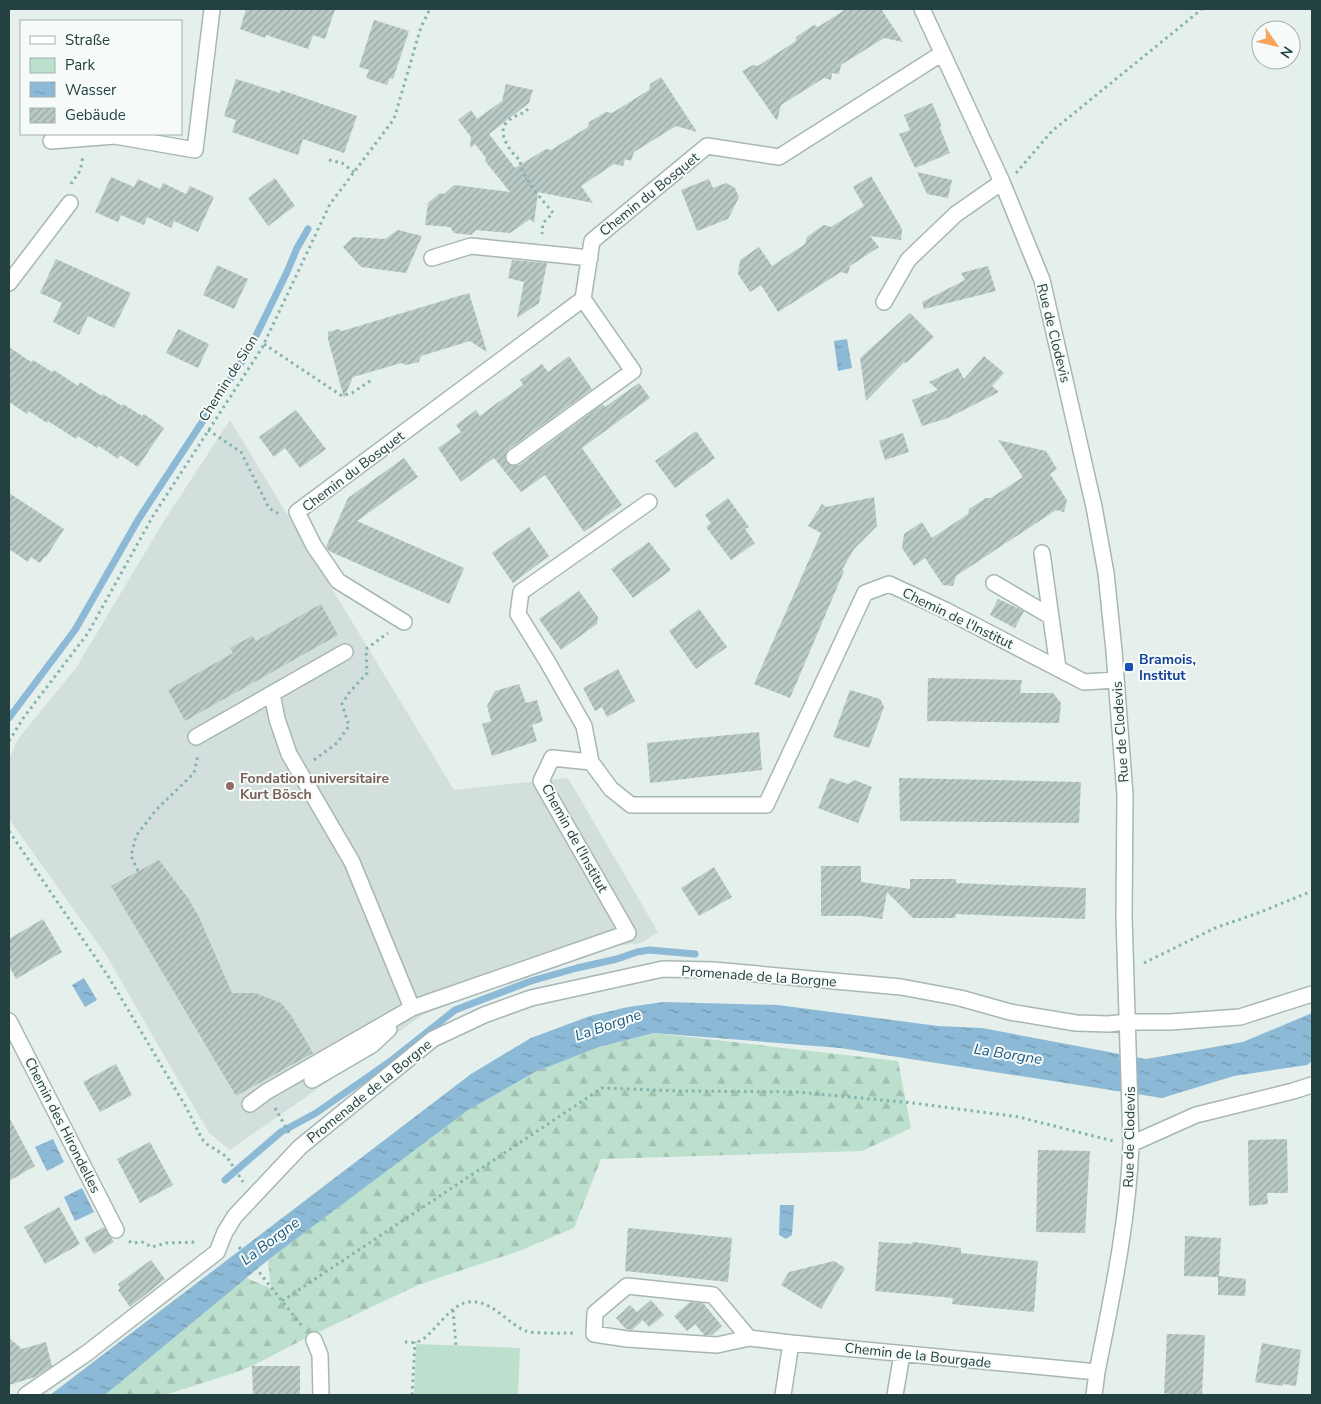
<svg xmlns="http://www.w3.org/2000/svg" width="1321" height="1404" viewBox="0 0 1321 1404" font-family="'Nunito Sans',sans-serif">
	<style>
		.built { fill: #d3dfdc }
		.forest { fill: url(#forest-firs) }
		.park { fill: #bde0ce }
		.water { fill: url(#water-ripples) }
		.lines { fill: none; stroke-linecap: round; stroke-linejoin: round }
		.stream { stroke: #8cb9d5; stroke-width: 7 }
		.building { fill: url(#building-hatch) }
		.minor-casing { stroke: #a7b7b5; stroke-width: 18 }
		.path { stroke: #84b3af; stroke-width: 3; stroke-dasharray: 2.5 4; stroke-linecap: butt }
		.minor { stroke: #fff; stroke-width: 15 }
		.transit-dot { fill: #1a4fb4; stroke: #f6fbf9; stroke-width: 2 }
		.education-dot { fill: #8d6e63; stroke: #f6fbf9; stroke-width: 2 }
		.labels { text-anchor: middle; stroke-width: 4; stroke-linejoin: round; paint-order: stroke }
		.street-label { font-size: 14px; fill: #234140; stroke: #f6fbf9 }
		.transit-label { font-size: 14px; font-weight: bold; fill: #164399; stroke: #f6fbf9; text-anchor: start }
		.education-label { font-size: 14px; font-weight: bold; fill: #785e54; stroke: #f6fbf9; text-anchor: start }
		.water-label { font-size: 15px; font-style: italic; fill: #1a5980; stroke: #f6fbf9 }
	</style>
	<defs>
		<pattern id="forest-firs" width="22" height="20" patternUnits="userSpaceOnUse" patternTransform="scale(1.25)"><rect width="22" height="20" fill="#bde0ce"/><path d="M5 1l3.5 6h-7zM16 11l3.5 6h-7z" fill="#a2c1b2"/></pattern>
		<pattern id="water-ripples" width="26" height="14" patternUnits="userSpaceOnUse" patternTransform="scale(1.25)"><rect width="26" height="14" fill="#8cb9d5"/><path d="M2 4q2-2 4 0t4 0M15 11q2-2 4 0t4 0" fill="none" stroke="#7298ae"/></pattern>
		<pattern id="building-hatch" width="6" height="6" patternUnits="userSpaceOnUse" patternTransform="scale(1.25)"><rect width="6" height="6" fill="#bacac6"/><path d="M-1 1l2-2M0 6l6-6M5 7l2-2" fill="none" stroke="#97a6a2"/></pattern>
	</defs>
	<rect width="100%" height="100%" fill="#e5efec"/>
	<path class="built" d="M 230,420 L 454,790 L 568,778 L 658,932 L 641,943 L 606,947 L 424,1014 L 230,1150 L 209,1133 L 106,955 L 9,819 L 9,759 L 18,739 L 76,668 L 164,521 Z"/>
	<path class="forest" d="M 654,1033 L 898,1061 L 911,1128 L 862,1151 L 601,1159 L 574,1228 L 519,1251 L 418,1285 L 306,1338 L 252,1366 L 234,1373 L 165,1395 L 105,1395 L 246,1278 L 271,1288 L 268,1260 L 467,1111 L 535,1072 L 599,1047 Z"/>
	<path class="park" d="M 416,1344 L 520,1348 L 518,1395 L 414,1395 Z"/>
	<path class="water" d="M 847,339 L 852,368 L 838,371 L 834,341 Z
		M 84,978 L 97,1000 L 85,1007 L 72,985 Z
		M 663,1002 L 778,1005 L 938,1026 L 982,1028 L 1146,1059 L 1243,1042 L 1312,1013 L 1312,1061 L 1307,1065 L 1234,1076 L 1162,1098 L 840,1048 L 654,1033 L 599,1047 L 535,1072 L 467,1111 L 268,1260 L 105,1395 L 50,1395 L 471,1074 L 531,1038 L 590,1016 L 628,1007 Z
		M 53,1139 L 64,1162 L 47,1171 L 35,1147 Z
		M 82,1188 L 94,1212 L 75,1221 L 64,1197 Z
		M 780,1205 L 794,1205 L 792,1235 L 786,1239 L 779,1235 Z"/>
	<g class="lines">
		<path class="stream" d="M 9,718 L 75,630 L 138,520 L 248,352 L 287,272 L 297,248 L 308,229
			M 225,1180 L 281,1132 L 316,1113 L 392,1060 L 455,1010 L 531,981 L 577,968 L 617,959 L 637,952 L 649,950 L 695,954"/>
	</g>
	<path class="building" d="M 246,9 L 335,9 L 325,39 L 313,35 L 308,49 L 266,35 L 265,38 L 240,29 Z
		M 846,9 L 881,9 L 903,42 L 884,38 L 841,65 L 839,74 L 832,73 L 831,80 L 824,78 L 781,105 L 777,121 L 742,71 L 753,65 L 758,66 L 796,41 L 796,37 L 814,25 L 818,27 Z
		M 374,20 L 409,31 L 393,79 L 390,78 L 387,85 L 366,78 L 369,70 L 359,67 Z
		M 661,77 L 697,132 L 676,126 L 634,152 L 631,161 L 625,159 L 623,166 L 614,164 L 581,186 L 593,203 L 538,192 L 534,223 L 530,219 L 510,233 L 476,230 L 471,235 L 454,233 L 450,227 L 425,225 L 428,203 L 440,193 L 444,194 L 454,185 L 510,192 L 485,161 L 486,158 L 475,144 L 470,148 L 471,137 L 458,120 L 471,110 L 477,119 L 502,101 L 506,84 L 533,90 L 529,103 L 489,134 L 515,168 L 546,149 L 551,150 L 588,127 L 589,122 L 606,112 L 612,113 L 649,90 L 650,84 Z
		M 236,79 L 280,93 L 281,90 L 357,116 L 344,153 L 303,139 L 298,155 L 232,132 L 236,120 L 224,116 Z
		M 932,103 L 941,124 L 940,128 L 950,153 L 915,168 L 899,134 L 910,130 L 904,115 Z
		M 917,172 L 952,180 L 948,198 L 927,194 Z
		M 871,176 L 902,229 L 901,240 L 870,236 L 879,247 L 850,266 L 848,274 L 841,272 L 778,312 L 761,285 L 750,292 L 738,274 L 740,260 L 759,247 L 772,266 L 805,244 L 807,237 L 824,225 L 831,227 L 864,206 L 853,187 Z
		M 111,177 L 134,187 L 138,179 L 160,189 L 163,183 L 186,194 L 190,186 L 214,197 L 198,232 L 174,221 L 171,228 L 147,217 L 144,225 L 121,215 L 118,222 L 95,212 Z
		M 275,178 L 295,206 L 268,226 L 248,198 Z
		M 709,179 L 713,188 L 726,183 L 735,188 L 739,197 L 728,219 L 697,231 L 681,190 Z
		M 398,230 L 422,236 L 406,273 L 361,267 L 343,247 L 353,237 L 385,239 Z
		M 56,259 L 131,293 L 114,328 L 88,316 L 79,335 L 53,322 L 62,303 L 40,293 Z
		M 512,260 L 547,263 L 539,303 L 517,318 L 524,282 L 508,278 Z
		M 217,265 L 248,279 L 234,309 L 203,295 Z
		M 988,266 L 996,291 L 924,309 L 922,302 L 965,280 L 961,273 Z
		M 469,293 L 487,352 L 470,341 L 421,356 L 419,362 L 406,365 L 401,363 L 353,377 L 344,398 L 328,339 L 328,332 L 338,329 L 342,331 Z
		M 910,313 L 934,337 L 906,363 L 904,362 L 866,401 L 860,358 Z
		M 178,329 L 209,344 L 198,368 L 166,353 Z
		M 9,347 L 31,362 L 33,360 L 52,372 L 54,370 L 78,386 L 80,382 L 102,396 L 103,394 L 122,406 L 123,404 L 142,416 L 144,414 L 164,428 L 138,467 L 120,455 L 118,459 L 99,446 L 97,448 L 78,436 L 76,439 L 48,421 L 47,423 L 29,411 L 27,414 L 9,402 Z
		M 569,356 L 592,389 L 509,449 L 505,457 L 510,465 L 514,466 L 519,465 L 603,404 L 605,407 L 639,383 L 650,398 L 582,448 L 622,505 L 584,532 L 545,475 L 521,492 L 494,458 L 461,482 L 438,448 L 461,432 L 456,425 L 476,410 L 480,416 L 501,400 L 502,403 L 502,400 L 523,385 L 520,380 L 542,364 L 548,372 Z
		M 984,356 L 1004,373 L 992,386 L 999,392 L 948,418 L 922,426 L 912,400 L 938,390 L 929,382 L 958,368 L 964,379 Z
		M 296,410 L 326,449 L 300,468 L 285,448 L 274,457 L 259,437 Z
		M 696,431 L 715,458 L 675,488 L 655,461 Z
		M 903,433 L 909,452 L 885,460 L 879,441 Z
		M 998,440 L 1046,451 L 1057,469 L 1050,474 L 1067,500 L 1064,512 L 1056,510 L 956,576 L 953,586 L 943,585 L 925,558 L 914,566 L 902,548 L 904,534 L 922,522 L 932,538 L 968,514 L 969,509 L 986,498 L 991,498 L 1023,477 Z
		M 404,458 L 418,477 L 357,521 L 464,568 L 449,604 L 329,551 L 326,547 L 348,498 Z
		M 9,493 L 64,529 L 46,557 L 45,556 L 40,563 L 31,557 L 28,562 L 9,549 Z
		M 874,497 L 877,526 L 854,549 L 842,570 L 844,571 L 790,698 L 754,684 L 821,533 L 808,526 L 822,504 L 826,507 Z
		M 728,498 L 749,527 L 745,529 L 755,543 L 731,560 L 706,527 L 711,523 L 705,515 Z
		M 529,527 L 549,556 L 513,583 L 492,553 Z
		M 649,542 L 671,570 L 633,598 L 611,569 Z
		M 579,591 L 598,617 L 597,624 L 561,650 L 539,619 Z
		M 998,599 L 1024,611 L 1015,628 L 990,615 Z
		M 321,604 L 338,635 L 185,721 L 168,690 L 233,653 L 230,648 L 252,636 L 256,641 Z
		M 699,609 L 727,647 L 696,669 L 669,631 Z
		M 618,669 L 635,701 L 607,717 L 602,707 L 595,711 L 583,688 Z
		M 928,678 L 1022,680 L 1020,693 L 1053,693 L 1061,703 L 1059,723 L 927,721 Z
		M 519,684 L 526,703 L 537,700 L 543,721 L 532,725 L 537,741 L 492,756 L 482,724 L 491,721 L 487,706 L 495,691 Z
		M 850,690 L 880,699 L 884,707 L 869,748 L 833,737 Z
		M 759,732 L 762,770 L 650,783 L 647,743 Z
		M 830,778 L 848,784 L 855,780 L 872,787 L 858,823 L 818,808 Z
		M 899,778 L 1081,782 L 1079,823 L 900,821 Z
		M 159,860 L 188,898 L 199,917 L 232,993 L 255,993 L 281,1003 L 291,1015 L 313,1053 L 236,1096 L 111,886 Z
		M 821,866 L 861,866 L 861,882 L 910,889 L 910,879 L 956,879 L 956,883 L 1086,888 L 1085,919 L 956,914 L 955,918 L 913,918 L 887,892 L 882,919 L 861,916 L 821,916 Z
		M 714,867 L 732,897 L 699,916 L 681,888 Z
		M 43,919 L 62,952 L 16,979 L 9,966 L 9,939 Z
		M 116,1064 L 132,1095 L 100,1112 L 83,1082 Z
		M 9,1117 L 35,1166 L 9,1181 Z
		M 1287,1139 L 1288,1193 L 1267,1193 L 1268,1204 L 1249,1206 L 1248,1140 Z
		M 150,1142 L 173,1185 L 140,1203 L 117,1159 Z
		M 1038,1150 L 1090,1151 L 1085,1233 L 1036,1232 Z
		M 59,1207 L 80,1244 L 45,1264 L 24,1227 Z
		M 104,1227 L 114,1242 L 94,1254 L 84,1238 Z
		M 628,1228 L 732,1238 L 728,1282 L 625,1271 Z
		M 1185,1236 L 1221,1238 L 1219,1276 L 1246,1279 L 1245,1296 L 1218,1295 L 1218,1277 L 1184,1276 Z
		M 879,1242 L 912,1244 L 913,1242 L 961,1248 L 961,1253 L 1038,1261 L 1034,1312 L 952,1304 L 953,1298 L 875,1291 Z
		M 151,1260 L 165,1279 L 130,1307 L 118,1290 L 120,1288 L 118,1284 Z
		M 834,1261 L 845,1268 L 821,1309 L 781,1285 L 789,1272 Z
		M 651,1300 L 664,1315 L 649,1327 L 643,1320 L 632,1330 L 626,1329 L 616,1318 L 630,1305 L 637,1312 Z
		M 690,1302 L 703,1303 L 722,1326 L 712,1335 L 704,1335 L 695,1324 L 687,1331 L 674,1316 Z
		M 1167,1334 L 1205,1335 L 1202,1395 L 1168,1395 L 1168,1394 L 1164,1393 Z
		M 9,1338 L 22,1349 L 46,1342 L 52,1366 L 35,1377 L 9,1385 Z
		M 1262,1343 L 1301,1350 L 1296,1386 L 1283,1384 L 1283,1386 L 1255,1382 Z
		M 252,1366 L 300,1366 L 300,1395 L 253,1395 Z"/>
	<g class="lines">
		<g class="minor-casing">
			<path id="minor" d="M 922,9 L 1002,182 L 1042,280 L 1094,507 L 1106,573 L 1114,651 L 1125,795 L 1124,917 L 1131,1144 C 1128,1222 1112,1296 1097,1372 L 1094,1395
				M 51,141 L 115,136 L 195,150 L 212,9
				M 432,258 L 471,246 L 590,258
				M 9,283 L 70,203
				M 884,302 L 908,260 L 956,214 L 1002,182
				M 514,457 L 633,371 L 583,299
				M 1042,553 L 1058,668
				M 994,583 L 1050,616
				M 404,622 L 338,581 L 314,546 L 297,512 L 583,299 L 592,241 L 707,146 L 779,157 L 941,54
				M 272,694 L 277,719 L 289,754 L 352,862 L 412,1008 L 628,933 L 541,781 L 552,758 L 591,762 L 611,789 L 631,805 L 766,805 L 865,593 L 889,584 L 945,610 L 1084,682 L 1116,680
				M 196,737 L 345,652
				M 591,762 L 584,726 L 547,661 L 518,614 L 521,592 L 649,502
				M 9,1021 L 116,1230
				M 312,1080 L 372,1045 L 389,1029
				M 250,1104 L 266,1092 L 412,1008
				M 1131,1144 L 1196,1115 L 1293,1091 L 1312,1085
				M 749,1338 L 717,1345 L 627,1339 L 594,1334 L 595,1313 L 627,1286 L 713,1295 L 749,1338 L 791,1343
				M 314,1340 L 320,1355 L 321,1395
				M 26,1395 L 87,1353 L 217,1252 L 225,1232 L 235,1216 L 300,1147 L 433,1039 L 484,1015 L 531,998 L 663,969 L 713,970 L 901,987 L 960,998 L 1010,1012 L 1076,1023 L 1108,1024 L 1128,1022 L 1170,1022 L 1240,1017 L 1312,994
				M 783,1395 L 791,1343 L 1097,1372
				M 895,1395 L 902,1354"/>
		</g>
		<path class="path" d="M 528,109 L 525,112 C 519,115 513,116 507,122 C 496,133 511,153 520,160 C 521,178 542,199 553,213 L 543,223 L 542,234
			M 329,160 L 342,163 L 354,172
			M 1016,173 L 1052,131 L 1202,9
			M 71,184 L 80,171 L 83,156
			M 264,344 L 342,396 L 352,393 L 373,379
			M 208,430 L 241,452 L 269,508 L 279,514
			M 9,741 L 24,717 L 88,633 L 153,516 L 262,348 L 330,204 L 394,119 L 421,27 L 430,9
			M 314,760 L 337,743 L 349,726 L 342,704 L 349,693 L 367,673 L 366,649 L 388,633
			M 9,831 L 108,976 L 186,1107 L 202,1139 L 207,1144 L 227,1157 L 243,1182
			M 138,871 L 131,856 L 136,836 L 156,810 L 194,773 L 198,755
			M 1144,963 L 1215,928 L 1258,913 L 1312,891
			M 275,1108 L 289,1133
			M 129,1241 L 132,1243 L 142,1242 L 152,1247 L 166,1243 L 198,1242
			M 239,1247 L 302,1326
			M 282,1301 L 602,1088 L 680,1091 L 797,1092 L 913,1103 L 1019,1117 L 1113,1141
			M 453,1310 L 456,1346
			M 405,1342 C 408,1342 413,1343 417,1342 C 432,1338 448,1305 468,1302 C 492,1299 506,1323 526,1331 C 533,1334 566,1333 576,1333
			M 412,1395 L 415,1342"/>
		<use href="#minor" class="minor"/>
	</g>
	<rect class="transit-dot" x="1124" y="662" width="10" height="10" rx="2.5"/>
	<circle class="education-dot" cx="230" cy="786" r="5"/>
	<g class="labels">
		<g class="street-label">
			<text transform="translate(649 194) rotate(-39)" y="5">Chemin du Bosquet</text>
			<text transform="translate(1054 333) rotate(76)" y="5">Rue de Clodevis</text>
			<text transform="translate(228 378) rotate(-58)" y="5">Chemin de Sion</text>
			<text transform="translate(353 471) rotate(-37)" y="5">Chemin du Bosquet</text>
			<text transform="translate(958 618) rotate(26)" y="5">Chemin de l'Institut</text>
			<text transform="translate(1120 732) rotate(-94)" y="5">Rue de Clodevis</text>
			<text transform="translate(575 838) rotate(61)" y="5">Chemin de l'Institut</text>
			<text transform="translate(759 976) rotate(4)" y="5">Promenade de la Borgne</text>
			<text transform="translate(369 1091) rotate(-39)" y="5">Promenade de la Borgne</text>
			<text transform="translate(63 1125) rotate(63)" y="5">Chemin des Hirondelles</text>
			<text transform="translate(1129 1137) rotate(-89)" y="5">Rue de Clodevis</text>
			<text transform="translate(918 1355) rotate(6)" y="5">Chemin de la Bourgade</text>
		</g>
		<g class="transit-label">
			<text x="1139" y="664">Bramois,<tspan x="1139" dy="16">Institut</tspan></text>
		</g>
		<g class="education-label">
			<text x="240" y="783">Fondation universitaire<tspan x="240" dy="16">Kurt Bösch</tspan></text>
		</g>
		<g class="water-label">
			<text transform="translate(608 1025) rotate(-19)" y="5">La Borgne</text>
			<text transform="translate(1008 1054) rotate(9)" y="5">La Borgne</text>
			<text transform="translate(270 1241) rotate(-37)" y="5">La Borgne</text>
		</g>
	</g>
	<rect width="1321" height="1404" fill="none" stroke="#234140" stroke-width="20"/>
	<rect x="20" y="20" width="162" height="115" fill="#f6fbf9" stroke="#a2b1af"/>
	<rect x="30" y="36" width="25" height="8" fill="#ffffff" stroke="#a2b1af"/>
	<text x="65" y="45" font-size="15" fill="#234140">Straße</text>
	<rect x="30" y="58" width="25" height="15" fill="#bde0ce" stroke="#a2b1af"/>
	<text x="65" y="70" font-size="15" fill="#234140">Park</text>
	<rect x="30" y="82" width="25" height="15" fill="url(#water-ripples)" stroke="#a2b1af"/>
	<text x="65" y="95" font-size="15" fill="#234140">Wasser</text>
	<rect x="30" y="108" width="25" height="15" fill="url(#building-hatch)" stroke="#a2b1af"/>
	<text x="65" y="120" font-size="15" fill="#234140">Gebäude</text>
	<g transform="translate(1276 45) rotate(124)"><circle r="24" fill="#f6fbf9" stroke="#a2b1af"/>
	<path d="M0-4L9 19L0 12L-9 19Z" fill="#f7a35b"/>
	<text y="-8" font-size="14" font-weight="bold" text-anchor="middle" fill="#234140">N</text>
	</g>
</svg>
